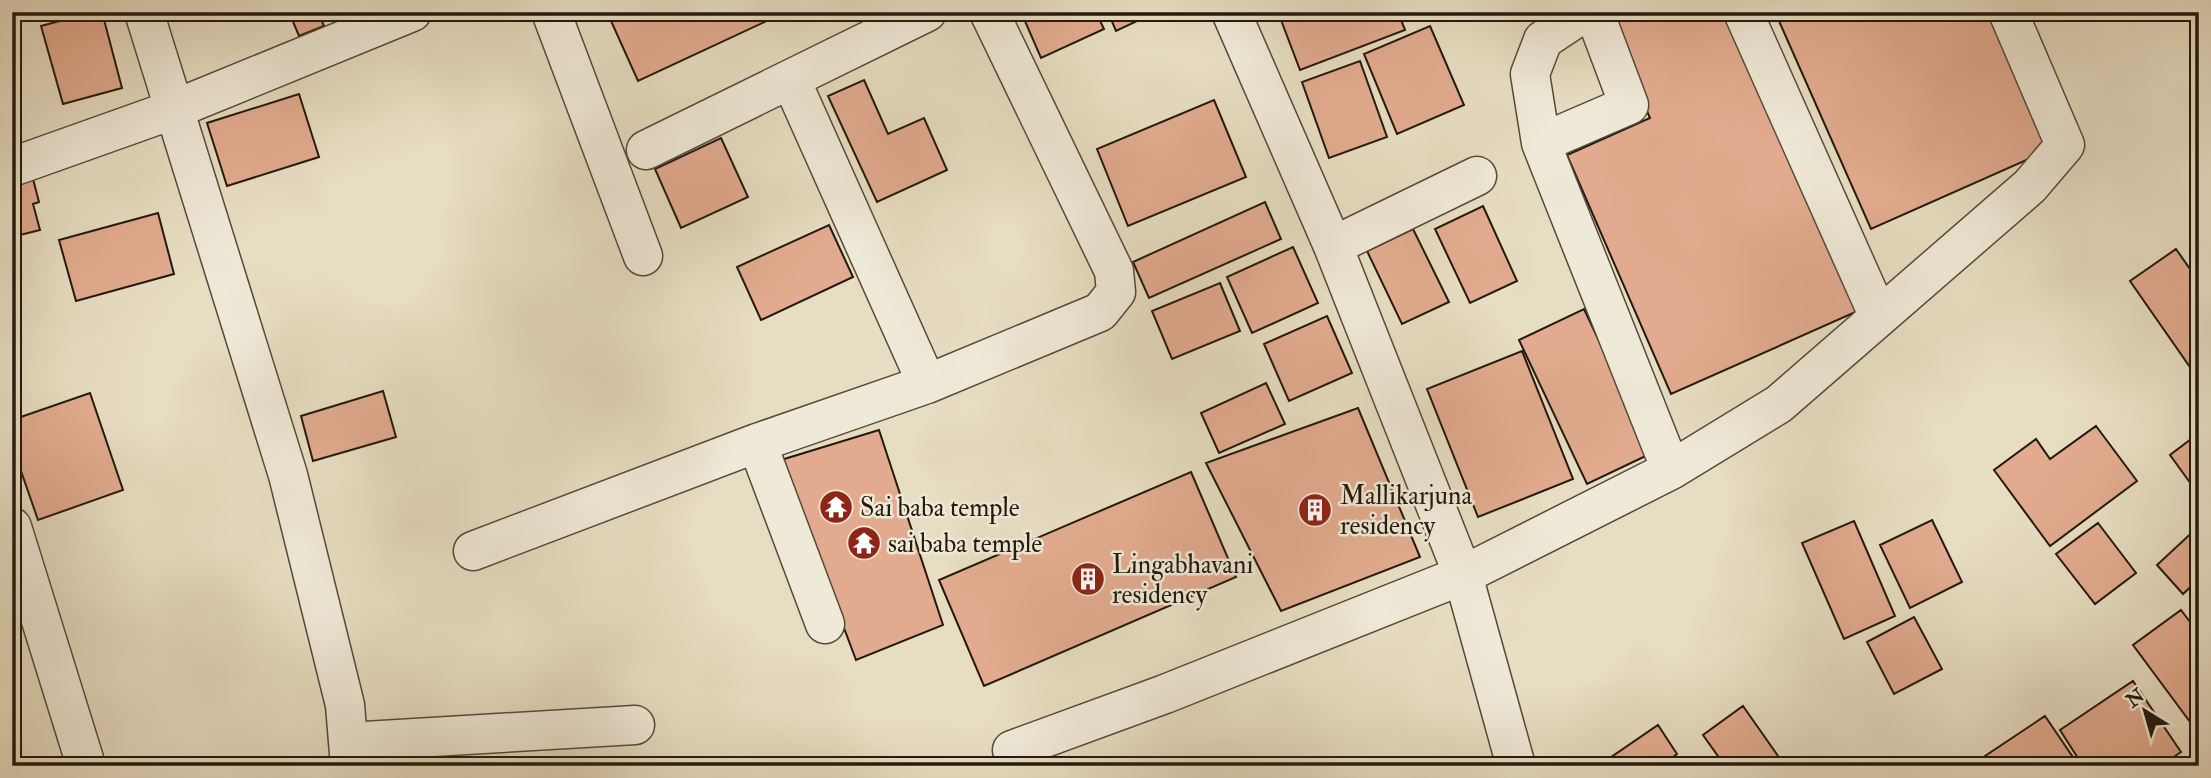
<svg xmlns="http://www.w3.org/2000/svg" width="2211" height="778" viewBox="0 0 2211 778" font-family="'IM FELL Double Pica',serif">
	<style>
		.building { fill: #e2ab8f; stroke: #23190d; stroke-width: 2 }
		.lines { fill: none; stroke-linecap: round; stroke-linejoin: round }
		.minor-casing { stroke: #544a3a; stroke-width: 41 }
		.minor { stroke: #efe9d7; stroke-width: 38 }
		.labels { text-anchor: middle; stroke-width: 5; stroke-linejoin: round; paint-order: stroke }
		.poi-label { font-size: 26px; fill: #23190d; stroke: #efe9d7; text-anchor: start }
	</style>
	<rect width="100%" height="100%" fill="#e7ddc2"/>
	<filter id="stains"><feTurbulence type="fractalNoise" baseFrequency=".00286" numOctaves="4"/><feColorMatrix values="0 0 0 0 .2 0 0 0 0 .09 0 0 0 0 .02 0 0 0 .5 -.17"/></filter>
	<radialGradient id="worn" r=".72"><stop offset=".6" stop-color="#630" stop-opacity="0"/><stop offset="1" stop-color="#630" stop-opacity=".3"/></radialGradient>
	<path class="building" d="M 93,12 L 102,12 L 122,88 L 63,104 L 41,26 Z
		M 289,12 L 318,12 L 324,26 L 299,36 Z
		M 607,12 L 786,12 L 638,81 Z
		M 1021,12 L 1096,12 L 1104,29 L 1041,58 Z
		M 1108,12 L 1156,12 L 1116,31 Z
		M 1278,12 L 1398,12 L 1405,30 L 1300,70 Z
		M 1614,12 L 1729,12 L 1860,310 L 1671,394 L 1567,155 L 1650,118 L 1605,16 Z
		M 1775,12 L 1988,12 L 2049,150 L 1871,229 Z
		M 1430,26 L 1464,105 L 1397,134 L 1364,54 Z
		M 1360,61 L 1387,137 L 1329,158 L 1302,82 Z
		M 864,80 L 888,134 L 924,118 L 947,170 L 877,202 L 828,96 Z
		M 299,94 L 319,157 L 227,186 L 207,123 Z
		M 1214,100 L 1246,177 L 1128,226 L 1097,149 Z
		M 721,138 L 748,197 L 681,228 L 655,169 Z
		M 33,179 L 39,202 L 33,204 L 40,230 L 12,237 L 12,184 Z
		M 1265,202 L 1281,239 L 1149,298 L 1133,262 Z
		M 1483,206 L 1517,281 L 1470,303 L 1435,229 Z
		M 158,213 L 174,274 L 76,301 L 59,240 Z
		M 829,225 L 853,277 L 761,320 L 737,267 Z
		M 1413,229 L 1449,302 L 1402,324 L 1367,251 Z
		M 1293,247 L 1318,303 L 1252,333 L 1227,277 Z
		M 2176,249 L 2199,282 L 2199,380 L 2130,281 Z
		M 1220,283 L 1240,331 L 1172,359 L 1152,311 Z
		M 1584,309 L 1652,453 L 1587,484 L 1519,340 Z
		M 1327,316 L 1352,373 L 1289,401 L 1264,344 Z
		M 1522,351 L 1573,479 L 1478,517 L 1427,389 Z
		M 1266,383 L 1285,424 L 1219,453 L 1201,413 Z
		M 383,391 L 396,437 L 313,461 L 301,416 Z
		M 90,393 L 123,490 L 38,520 L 12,445 L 12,420 Z
		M 1358,408 L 1420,557 L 1281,611 L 1206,463 Z
		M 2096,426 L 2137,481 L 2050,546 L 1994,470 L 2036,439 L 2050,459 Z
		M 879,430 L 943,625 L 856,660 L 781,460 Z
		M 2199,433 L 2199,495 L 2170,455 Z
		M 1191,472 L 1236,577 L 984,686 L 939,580 Z
		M 1932,520 L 1962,582 L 1910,608 L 1880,545 Z
		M 1854,521 L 1895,616 L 1844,639 L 1802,543 Z
		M 2098,523 L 2136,573 L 2095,604 L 2056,554 Z
		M 2199,526 L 2199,579 L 2183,594 L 2157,565 Z
		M 2181,610 L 2199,634 L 2199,734 L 2133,645 Z
		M 1914,617 L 1942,669 L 1894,694 L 1867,642 Z
		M 2133,681 L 2181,752 L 2160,766 L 2083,766 L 2060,730 Z
		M 1743,706 L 1785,766 L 1725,766 L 1703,735 Z
		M 2045,716 L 2079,766 L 1970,766 Z
		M 1658,725 L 1677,754 L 1661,766 L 1598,766 Z"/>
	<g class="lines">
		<g class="minor-casing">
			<path id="minor" d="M 144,12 L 288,475 L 345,705 L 350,766
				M 551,12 L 643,256
				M 1231,12 L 1333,246 L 1463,575 L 1516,766
				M 1585,12 L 1543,40 L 1530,74 L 1541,143 L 1671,470
				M 1743,12 L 1879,317
				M 791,80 L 927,384
				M 1541,143 L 1629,105 L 1594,12
				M 646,150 L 927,12
				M 12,167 L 175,109 L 412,12
				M 1333,246 L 1477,176
				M 757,443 L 825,624
				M 12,527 L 84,759
				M 473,551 L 757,443 L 927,384 L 1100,312 L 1116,292 L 1114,271 L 989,12
				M 348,742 L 635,725
				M 1012,750 L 1165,694 L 1463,575 L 1671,470 L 1779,404 L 2030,186 L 2065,145 L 2008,12"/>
		</g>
		<use href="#minor" class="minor"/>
	</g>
	<defs>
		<g id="temple-disc" transform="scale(1.75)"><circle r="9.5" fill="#8f2418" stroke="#efe9d7"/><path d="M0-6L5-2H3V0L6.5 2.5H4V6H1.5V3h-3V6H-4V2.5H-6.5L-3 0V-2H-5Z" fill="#fff"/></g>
		<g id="building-disc" transform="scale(1.75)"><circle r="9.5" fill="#8f2418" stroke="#efe9d7"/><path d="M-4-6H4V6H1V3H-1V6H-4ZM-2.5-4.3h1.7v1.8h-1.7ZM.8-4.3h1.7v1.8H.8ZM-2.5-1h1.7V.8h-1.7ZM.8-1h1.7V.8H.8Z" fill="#fff"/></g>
	</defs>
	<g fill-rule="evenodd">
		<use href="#temple-disc" x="836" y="507"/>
		<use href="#building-disc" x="1315" y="510"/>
		<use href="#temple-disc" x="864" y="543"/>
		<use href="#building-disc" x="1088" y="579"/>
	</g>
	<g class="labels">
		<g class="poi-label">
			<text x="1340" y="504">Mallikarjuna<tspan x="1340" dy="30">residency</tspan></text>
			<text x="860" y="516">Sai baba temple</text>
			<text x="888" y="552">sai baba temple</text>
			<text x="1112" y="573">Lingabhavani<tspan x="1112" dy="30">residency</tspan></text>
		</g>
	</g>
	<rect width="2211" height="778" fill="none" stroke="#e7ddc2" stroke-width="42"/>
	<rect x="14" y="14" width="2183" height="750" fill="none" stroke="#23190d" stroke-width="3.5"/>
	<rect x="21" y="21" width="2169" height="736" fill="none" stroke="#23190d" stroke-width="2"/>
	<g transform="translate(2145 711) rotate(323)" stroke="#efe9d7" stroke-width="5" paint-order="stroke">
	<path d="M0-5L12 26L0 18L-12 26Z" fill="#23190d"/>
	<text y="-10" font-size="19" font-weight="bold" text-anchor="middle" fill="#23190d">N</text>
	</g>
	<rect width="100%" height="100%" filter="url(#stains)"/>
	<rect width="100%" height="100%" fill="url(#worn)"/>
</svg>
